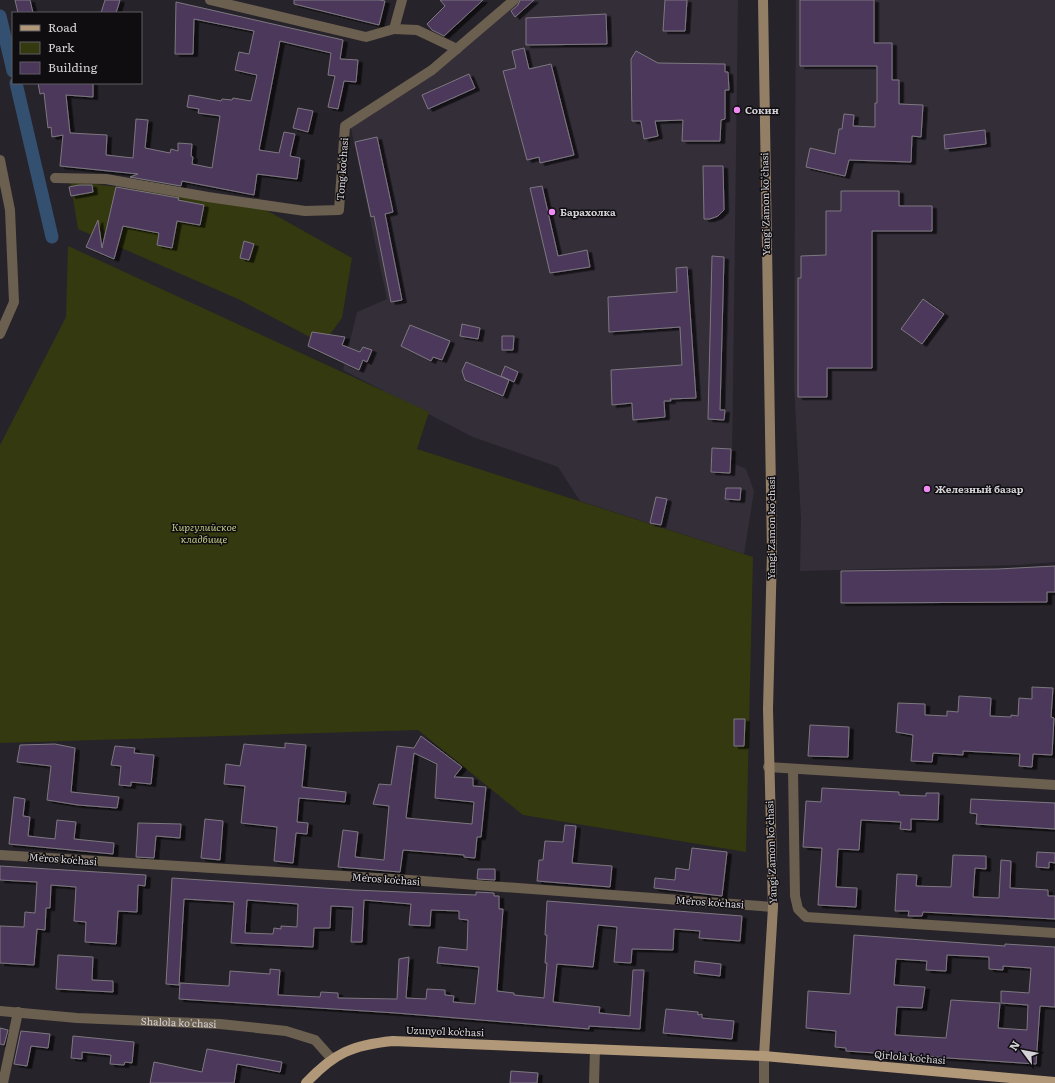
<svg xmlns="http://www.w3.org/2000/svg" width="1055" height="1083" viewBox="0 0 1055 1083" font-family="Literata,serif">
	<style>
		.built { fill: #342e39 }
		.green { fill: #34390f }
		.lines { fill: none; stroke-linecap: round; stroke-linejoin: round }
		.canal { stroke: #345070; stroke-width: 13 }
		.building { fill: #4b375a; stroke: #7d7880; fill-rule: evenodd; filter: url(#shadow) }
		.street { stroke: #6b5f4f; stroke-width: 10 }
		.secondary { stroke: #937f66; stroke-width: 10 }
		.primary { stroke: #b19878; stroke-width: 10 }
		.poi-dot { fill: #f08bf5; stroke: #0f0d10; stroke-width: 1.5 }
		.labels { text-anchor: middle; stroke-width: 3; stroke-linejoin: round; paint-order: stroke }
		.poi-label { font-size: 10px; font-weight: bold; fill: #d5d2d7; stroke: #0f0d10; text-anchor: start }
		.street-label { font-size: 10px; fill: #d5d2d7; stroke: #0f0d10 }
		.park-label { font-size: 10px; font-style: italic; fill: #bdc982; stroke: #0f0d10 }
	</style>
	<defs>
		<filter id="shadow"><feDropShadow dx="4.5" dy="2.5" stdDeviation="0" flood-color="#0009"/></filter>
	</defs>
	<rect width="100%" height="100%" fill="#27232a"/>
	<path class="built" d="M 513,0 L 738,0 L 732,463 L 746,469 L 754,491 L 744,554 L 580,501 L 558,467 L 473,437 L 343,370 L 357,312 L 387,299 L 350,124 L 436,62 Z
		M 796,0 L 1055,0 L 1055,562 L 1018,565 L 800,571 L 801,519 L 794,382 Z"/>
	<path class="green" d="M 70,181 L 164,193 L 266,210 L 352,258 L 342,318 L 323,344 L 238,299 L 78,229 Z
		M 68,246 L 429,412 L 417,449 L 753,557 L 746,852 L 523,815 L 418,730 L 0,743 L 0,445 L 66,317 Z"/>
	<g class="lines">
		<path class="canal" d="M 0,16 L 13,71
			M 16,83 L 52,237"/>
	</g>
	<path class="building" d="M 15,0 L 30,0 L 33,13 L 18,13 Z
		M 105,0 L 120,0 L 116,13 L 101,13 Z
		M 294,0 L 379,0 L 385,1 L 379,25 L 294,4 Z
		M 440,0 L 483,0 L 444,36 L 432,30 L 427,24 L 445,6 Z
		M 520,0 L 534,0 L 515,17 L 511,11 L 518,5 Z
		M 665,0 L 687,0 L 685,31 L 663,31 Z
		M 800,0 L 874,0 L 874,43 L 892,43 L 892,80 L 899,80 L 899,104 L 923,105 L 921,137 L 912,136 L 911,162 L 849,160 L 845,176 L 806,167 L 810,148 L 835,154 L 839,129 L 842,129 L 844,114 L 854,115 L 853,126 L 875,127 L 875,103 L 877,103 L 877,66 L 800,66 Z
		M 176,2 L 343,40 L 340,59 L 358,60 L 356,82 L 344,81 L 338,109 L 328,107 L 335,76 L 328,75 L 331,53 L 280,41 L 259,150 L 279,153 L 284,132 L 295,134 L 290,156 L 300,158 L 297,179 L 257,174 L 254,195 L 182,181 L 181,186 L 130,177 L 138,174 L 60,166 L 63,135 L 52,137 L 51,127 L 48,128 L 44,93 L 40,94 L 38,83 L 93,83 L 93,97 L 66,95 L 70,133 L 107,135 L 106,155 L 133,158 L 136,119 L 148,120 L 145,148 L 170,153 L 171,149 L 178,151 L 178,143 L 192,144 L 191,156 L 193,157 L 192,164 L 212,168 L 220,116 L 198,113 L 199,109 L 187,107 L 189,95 L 221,101 L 222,99 L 232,100 L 233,98 L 251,101 L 257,75 L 235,70 L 239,52 L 249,54 L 254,31 L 194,19 L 193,54 L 175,54 Z
		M 606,14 L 607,44 L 526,45 L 526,18 Z
		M 524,48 L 529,69 L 551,64 L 574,155 L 540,163 L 539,157 L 527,160 L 503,71 L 516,68 L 512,51 Z
		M 636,51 L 658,63 L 725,64 L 725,72 L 728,72 L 729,90 L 725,90 L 725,119 L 721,120 L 720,141 L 682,141 L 683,120 L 655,121 L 658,136 L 644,139 L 641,121 L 632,121 L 631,59 Z
		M 469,74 L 475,88 L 428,109 L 422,95 Z
		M 298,108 L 313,111 L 308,132 L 293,128 Z
		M 985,130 L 986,144 L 945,149 L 944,135 Z
		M 377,137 L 393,212 L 385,214 L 402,300 L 391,302 L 374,216 L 371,217 L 355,142 Z
		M 703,166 L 723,166 L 724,210 L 718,216 L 710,219 L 704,219 Z
		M 79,185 L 92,185 L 93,192 L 71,196 L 69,187 Z
		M 542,186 L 558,256 L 587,250 L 590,267 L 550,273 L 530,188 Z
		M 116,187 L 179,198 L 178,200 L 204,205 L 200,225 L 177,221 L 172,248 L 157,245 L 159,233 L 123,226 L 114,259 L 86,247 L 98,220 L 102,248 Z
		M 841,191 L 899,191 L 899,206 L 932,206 L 932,231 L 872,231 L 872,368 L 827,368 L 827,397 L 798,397 L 798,278 L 801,278 L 801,256 L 826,255 L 826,211 L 841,211 Z
		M 244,241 L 254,244 L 249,260 L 240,258 Z
		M 712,256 L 724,257 L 720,410 L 725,410 L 724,420 L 708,419 Z
		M 687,267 L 696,398 L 670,399 L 671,401 L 664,401 L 665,417 L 633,420 L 632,403 L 612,405 L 611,370 L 682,365 L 680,327 L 609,332 L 608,297 L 677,292 L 676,268 Z
		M 923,299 L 944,314 L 922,344 L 901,329 Z
		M 462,324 L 480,328 L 478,339 L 460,336 Z
		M 410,325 L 450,341 L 442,360 L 433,357 L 431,361 L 401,346 Z
		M 312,332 L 345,337 L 342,345 L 360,352 L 363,347 L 372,350 L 367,362 L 363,360 L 359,370 L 308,346 Z
		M 502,336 L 514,336 L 513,350 L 502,350 Z
		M 466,362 L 509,380 L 503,396 L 465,380 L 462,371 Z
		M 505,366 L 518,372 L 514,382 L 501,376 Z
		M 712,448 L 731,449 L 730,473 L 711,472 Z
		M 726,488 L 741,488 L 740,500 L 725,499 Z
		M 656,497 L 667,499 L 661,525 L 650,523 Z
		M 1055,566 L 1055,592 L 1047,592 L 1047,602 L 841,603 L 841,571 L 998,569 Z
		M 1032,687 L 1053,688 L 1051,717 L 1054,718 L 1052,755 L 1033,754 L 1032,767 L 1019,766 L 1020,754 L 963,751 L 963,755 L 933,753 L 932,762 L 911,761 L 913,735 L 896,732 L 898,703 L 925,704 L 925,715 L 947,716 L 947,711 L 958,712 L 959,696 L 991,698 L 990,716 L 1011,717 L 1011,715 L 1018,716 L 1019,698 L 1032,699 Z
		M 734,719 L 745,719 L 744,746 L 734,746 Z
		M 810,725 L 849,727 L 848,757 L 808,756 Z
		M 421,736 L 462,767 L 454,777 L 473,778 L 473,786 L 486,787 L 481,837 L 477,837 L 475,858 L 464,857 L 464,855 L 403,850 L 400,872 L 338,867 L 343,830 L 358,832 L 355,857 L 384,860 L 389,806 L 373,804 L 379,784 L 391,785 L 397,746 L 414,748 ZM 414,753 L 437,764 L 435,798 L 474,802 L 472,824 L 406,818 Z
		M 285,743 L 306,745 L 302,787 L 346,792 L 345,802 L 299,798 L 297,822 L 308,823 L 307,834 L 296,833 L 293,863 L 274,861 L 277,827 L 241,823 L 245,786 L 224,784 L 226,764 L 240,766 L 244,744 L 285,748 Z
		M 55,744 L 75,748 L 71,792 L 119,797 L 117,808 L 78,805 L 47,800 L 51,766 L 17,762 L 20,745 Z
		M 115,746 L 135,748 L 134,753 L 154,755 L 151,784 L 131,782 L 131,786 L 119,785 L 121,766 L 111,765 Z
		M 822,788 L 899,792 L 899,795 L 926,796 L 926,793 L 939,793 L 938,820 L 911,819 L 911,830 L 900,829 L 901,822 L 861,820 L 859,850 L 838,849 L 836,887 L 857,888 L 856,907 L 818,905 L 822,848 L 803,847 L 806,801 L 821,802 Z
		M 14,797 L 25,799 L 23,816 L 30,817 L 28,836 L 55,839 L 57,820 L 76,822 L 74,839 L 114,843 L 113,854 L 9,844 Z
		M 971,799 L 1055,803 L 1055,829 L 976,824 L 977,814 L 970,813 Z
		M 205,819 L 223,821 L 220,860 L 201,858 Z
		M 138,823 L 181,824 L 180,838 L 156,836 L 154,858 L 136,857 Z
		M 565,825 L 576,826 L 572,863 L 612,866 L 610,887 L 537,881 L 539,860 L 543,860 L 545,841 L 563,842 Z
		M 692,848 L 727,852 L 722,896 L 654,888 L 655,878 L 675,880 L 676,868 L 689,870 Z
		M 1037,852 L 1055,853 L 1055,863 L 1049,862 L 1049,868 L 1036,867 Z
		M 953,855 L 986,856 L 986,869 L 975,868 L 973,897 L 999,898 L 1001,860 L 1011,861 L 1010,888 L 1048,890 L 1048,896 L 1055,896 L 1055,919 L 923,912 L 922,916 L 908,916 L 909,911 L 895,911 L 897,874 L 917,875 L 916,886 L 951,887 Z
		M 0,866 L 146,875 L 145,886 L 138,885 L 137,912 L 118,911 L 116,944 L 85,942 L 86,922 L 74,921 L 76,887 L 51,885 L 50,908 L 46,908 L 45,930 L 37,929 L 34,965 L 0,963 L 0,926 L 24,927 L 25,912 L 35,913 L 37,882 L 0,880 Z
		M 478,869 L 495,869 L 495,880 L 477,879 Z
		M 172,878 L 354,890 L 476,895 L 476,892 L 494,893 L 494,896 L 499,896 L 499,909 L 503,909 L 497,991 L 514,993 L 514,995 L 544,998 L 547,963 L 545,963 L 547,935 L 545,935 L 547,901 L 742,916 L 740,941 L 699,938 L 700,931 L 674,929 L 673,950 L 632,949 L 631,963 L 614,962 L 617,927 L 598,925 L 593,967 L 557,964 L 553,1002 L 600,1007 L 599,1013 L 630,1016 L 633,970 L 644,970 L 640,1029 L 589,1026 L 589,1029 L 396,1013 L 179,999 L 180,983 L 229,986 L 230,971 L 270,974 L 270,969 L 280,970 L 278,995 L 320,997 L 321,992 L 338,993 L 338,998 L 397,999 L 399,959 L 409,957 L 406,998 L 426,999 L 427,989 L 445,990 L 445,995 L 454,996 L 453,1002 L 475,1004 L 479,967 L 437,963 L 439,947 L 467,950 L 468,920 L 459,919 L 459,911 L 431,910 L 430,926 L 409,925 L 411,904 L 364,900 L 362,942 L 351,942 L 353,907 L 331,906 L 330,928 L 314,928 L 313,947 L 231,943 L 234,902 L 184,899 L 179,985 L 166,984 ZM 247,900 L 298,904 L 297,927 L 281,926 L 281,929 L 274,928 L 273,934 L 245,933 Z
		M 854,935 L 1005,946 L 1005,944 L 1055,947 L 1055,1007 L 1040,1006 L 1036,1064 L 846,1051 L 846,1048 L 835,1047 L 836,1031 L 806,1028 L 808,991 L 850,994 ZM 947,955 L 989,957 L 989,969 L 1003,970 L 1003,966 L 1031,968 L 1029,993 L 1001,991 L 1001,1003 L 1028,1005 L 1027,1030 L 998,1028 L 1000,1003 L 951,1000 L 946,1038 L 895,1035 L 897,1007 L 922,1008 L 925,987 L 894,985 L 896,959 L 927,961 L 926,970 L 946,971 Z
		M 58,955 L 93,957 L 92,980 L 113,981 L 113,992 L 56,989 Z
		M 695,961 L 721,964 L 720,976 L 694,973 Z
		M 666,1009 L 698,1012 L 698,1015 L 702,1014 L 702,1018 L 734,1021 L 732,1039 L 663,1033 Z
		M 0,1028 L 8,1030 L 4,1045 L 0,1044 Z
		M 21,1031 L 50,1034 L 48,1048 L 31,1046 L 27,1066 L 14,1064 Z
		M 73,1036 L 134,1042 L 132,1063 L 125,1062 L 124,1065 L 110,1064 L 111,1055 L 82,1052 L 82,1059 L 71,1058 Z
		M 207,1049 L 282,1062 L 280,1072 L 237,1064 L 234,1083 L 150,1083 L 154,1062 L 202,1072 Z
		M 511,1071 L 538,1073 L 537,1083 L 510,1083 Z"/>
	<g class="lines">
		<g class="street">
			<path d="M 210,0 L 366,37 L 394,29 L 402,0"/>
			<path d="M 394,29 L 417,30 L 457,49"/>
			<path d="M 0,160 L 10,210 L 14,302 L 0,334"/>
			<path d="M 55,178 L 106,179 L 208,197 L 305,211 L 339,210 L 345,126 L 432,70 L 514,0"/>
			<path d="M 768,767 L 1055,785"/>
			<path d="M 793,769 L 795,896 L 798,909 L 806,917 L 1055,933"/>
			<path d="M 0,855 L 409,880 L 773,907"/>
			<path id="s1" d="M 0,1011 L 77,1018 L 220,1024 L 286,1031 L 315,1040 L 331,1058"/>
			<path d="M 764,1056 L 764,1083"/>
			<path d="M 3,1083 L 18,1012"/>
			<path d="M 594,1083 L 595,1049"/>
		</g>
		<path class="secondary" d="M 763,0 L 772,553 L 768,709 L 773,907 L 764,1056"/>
		<path class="primary" d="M 306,1083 C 334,1053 352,1045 393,1041 L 764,1056 L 1055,1082"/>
	</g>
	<g class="poi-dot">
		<circle cx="737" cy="110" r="4"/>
		<circle cx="552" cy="212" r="4"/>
		<circle cx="927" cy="489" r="4"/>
	</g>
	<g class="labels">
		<g class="poi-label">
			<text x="745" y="114">Сокин</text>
			<text x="560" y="216">Барахолка</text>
			<text x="935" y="493">Железный базар</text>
		</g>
		<g class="street-label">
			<text transform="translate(342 169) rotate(-86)" y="4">Tong koʻchasi</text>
			<text transform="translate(765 204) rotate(-91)" y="4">Yangi Zamon ko'chasi</text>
			<text transform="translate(771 528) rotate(-90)" y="4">Yangi Zamon ko'chasi</text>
			<text transform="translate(771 852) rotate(-92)" y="4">Yangi Zamon ko'chasi</text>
			<text transform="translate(63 859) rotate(4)" y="4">Meʻros koʻchasi</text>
			<text transform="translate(386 879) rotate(4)" y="4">Meʻros koʻchasi</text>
			<text transform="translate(710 902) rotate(4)" y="4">Meʻros koʻchasi</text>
			<text dy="4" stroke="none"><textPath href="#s1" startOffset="179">Shalola ko'chasi</textPath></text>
			<text transform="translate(445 1031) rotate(2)" y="4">Uzunyoʻl koʻchasi</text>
			<text transform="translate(910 1057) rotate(5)" y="4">Qirlola koʻchasi</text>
		</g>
		<g class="park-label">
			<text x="204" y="531">Киргулийское<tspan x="204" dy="12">кладбище</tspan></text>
		</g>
	</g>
	<rect x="12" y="12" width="130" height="72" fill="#0f0d10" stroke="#5e5c60"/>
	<rect x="20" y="25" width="20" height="6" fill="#b19878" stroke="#5e5c60"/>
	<text x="48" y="32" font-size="12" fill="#d5d2d7">Road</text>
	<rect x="20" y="42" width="20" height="12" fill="#34390f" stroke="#5e5c60"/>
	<text x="48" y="52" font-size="12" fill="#d5d2d7">Park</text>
	<rect x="20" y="62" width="20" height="12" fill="#4b375a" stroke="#5e5c60"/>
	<text x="48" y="72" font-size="12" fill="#d5d2d7">Building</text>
	<g transform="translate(1023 1051) rotate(302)" stroke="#0f0d10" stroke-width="3" paint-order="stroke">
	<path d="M0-3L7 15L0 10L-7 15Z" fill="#d5d2d7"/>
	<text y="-6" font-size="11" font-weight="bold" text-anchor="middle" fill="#d5d2d7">N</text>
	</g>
</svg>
